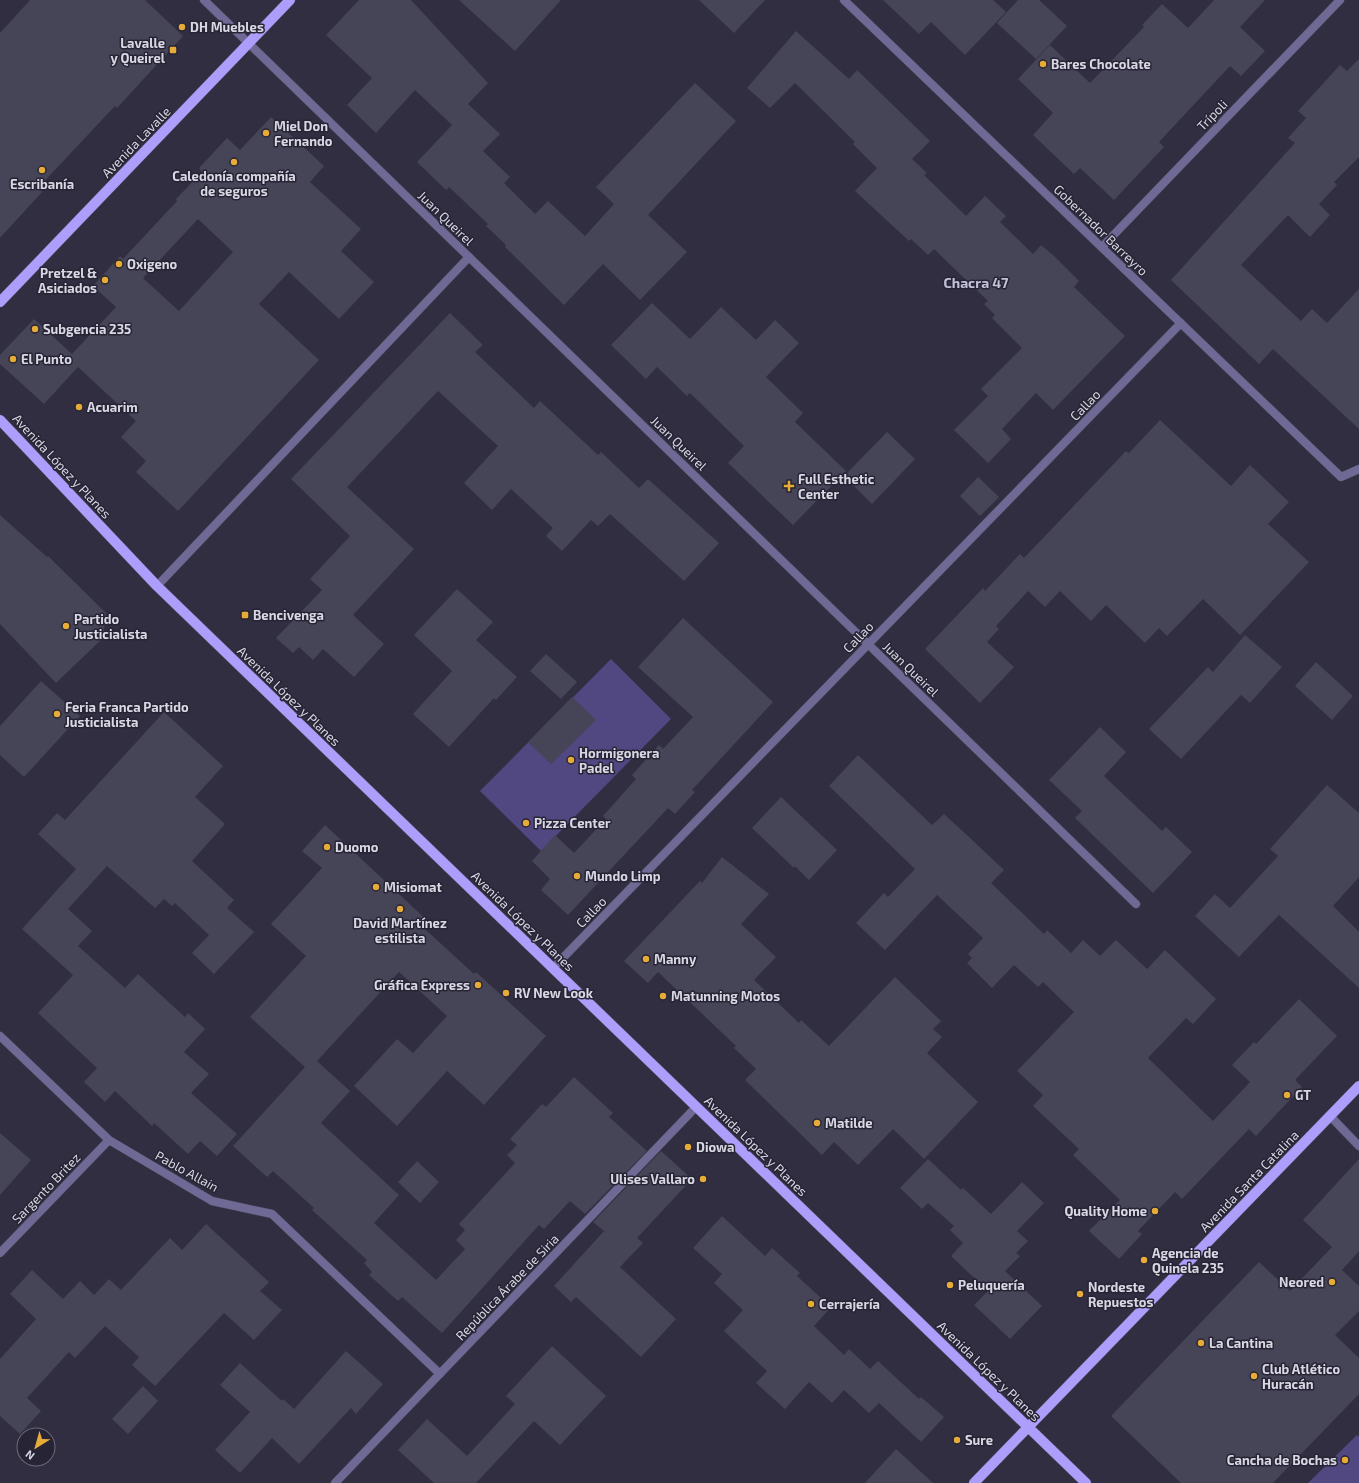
<svg xmlns="http://www.w3.org/2000/svg" width="1359" height="1483" viewBox="0 0 1359 1483" font-family="'Exo 2',sans-serif">
	<style>
		.pitch { fill: #514781 }
		.building { fill: #464457; fill-rule: evenodd }
		.lines { fill: none; stroke-linecap: round; stroke-linejoin: round }
		.lane-casing { stroke: #4b495a; stroke-width: 9 }
		.street-casing { stroke: #4b495a; stroke-width: 9 }
		.primary-casing { stroke: #4b495a; stroke-width: 11 }
		.lane { stroke: #6f6996; stroke-width: 8 }
		.street { stroke: #6f6996; stroke-width: 8 }
		.primary { stroke: #ad9efc; stroke-width: 10 }
		.poi-dot { fill: #e7ac37; stroke: #262435; stroke-width: 1.5 }
		.labels { text-anchor: middle; stroke-width: 3; stroke-linejoin: round; paint-order: stroke }
		.poi-label { font-size: 13px; font-weight: bold; fill: #d8d7e3; stroke: #262435; text-anchor: start }
		.street-label { font-size: 13px; fill: #d8d7e3; stroke: #262435 }
		.neighbourhood-label { font-size: 14px; font-weight: bold; fill: #c3c1d8; stroke: #262435 }
	</style>
	<rect width="100%" height="100%" fill="#302e40"/>
	<path class="pitch" d="M 611,659 L 671,719 L 541,851 L 480,791 Z
		M 1357,1435 L 1359,1437 L 1359,1483 L 1308,1483 Z"/>
	<path class="building" d="M 30,0 L 145,0 L 183,36 L 117,108 L 115,106 L 38,188 L 42,192 L 0,238 L 0,33 Z
		M 359,0 L 411,0 L 488,83 L 468,104 L 500,134 L 483,151 L 510,177 L 504,183 L 535,214 L 548,201 L 585,236 L 614,204 L 596,187 L 695,83 L 736,121 L 648,215 L 687,252 L 640,300 L 603,264 L 564,305 L 505,247 L 506,245 L 486,226 L 488,224 L 449,187 L 446,190 L 417,162 L 452,125 L 415,90 L 376,133 L 347,105 L 372,78 L 326,35 Z
		M 459,0 L 561,0 L 515,51 Z
		M 699,0 L 765,0 L 734,33 Z
		M 883,0 L 993,0 L 1006,12 L 965,55 L 931,22 L 919,34 Z
		M 1018,0 L 1039,0 L 1067,26 L 1036,59 L 997,23 Z
		M 1214,0 L 1265,0 L 1240,27 L 1265,51 L 1241,76 L 1230,66 L 1159,142 L 1164,147 L 1114,200 L 1080,168 L 1074,174 L 1033,135 L 1053,113 L 1018,79 L 1050,45 L 1090,83 L 1144,27 L 1142,25 L 1162,4 L 1188,28 Z
		M 796,31 L 849,79 L 857,70 L 930,141 L 912,159 L 927,173 L 924,175 L 966,216 L 985,196 L 1006,216 L 1000,222 L 1033,254 L 1041,245 L 1053,255 L 1079,281 L 1074,287 L 1125,336 L 1053,410 L 1036,393 L 1002,429 L 1011,439 L 988,463 L 954,430 L 988,396 L 981,389 L 1022,348 L 992,318 L 995,315 L 984,304 L 988,301 L 934,249 L 928,255 L 911,239 L 909,241 L 855,191 L 877,168 L 853,144 L 855,142 L 795,83 L 770,108 L 747,88 Z
		M 1359,59 L 1359,157 L 1334,182 L 1337,185 L 1319,204 L 1330,215 L 1310,237 L 1288,215 L 1241,265 L 1301,321 L 1312,309 L 1327,323 L 1359,289 L 1359,429 L 1273,349 L 1259,364 L 1171,280 L 1295,143 L 1288,138 L 1306,118 L 1298,111 L 1340,65 L 1347,71 Z
		M 271,117 L 324,166 L 310,182 L 361,229 L 341,251 L 374,282 L 339,319 L 289,272 L 259,304 L 319,360 L 178,511 L 136,472 L 146,461 L 121,437 L 136,421 L 78,367 L 44,404 L 0,364 L 0,355 L 34,319 L 72,354 L 116,307 L 93,286 L 120,256 L 123,259 L 177,201 L 176,199 L 202,172 L 199,168 L 227,138 L 240,150 ZM 198,219 L 233,252 L 179,311 L 143,278 Z
		M 652,303 L 690,339 L 721,307 L 756,340 L 775,320 L 799,343 L 766,377 L 803,413 L 795,422 L 846,471 L 793,525 L 728,463 L 744,446 L 690,393 L 687,396 L 657,367 L 646,379 L 611,345 Z
		M 450,313 L 483,345 L 475,352 L 534,408 L 540,401 L 598,455 L 601,452 L 639,488 L 648,479 L 719,543 L 684,581 L 610,514 L 598,526 L 591,520 L 562,551 L 546,536 L 553,528 L 511,489 L 492,510 L 464,483 L 498,446 L 438,391 L 347,487 L 414,549 L 353,615 L 384,644 L 354,677 L 323,649 L 313,660 L 299,647 L 293,653 L 276,638 L 322,590 L 310,579 L 350,536 L 291,479 Z
		M 1160,420 L 1231,486 L 1250,465 L 1289,502 L 1268,524 L 1309,562 L 1240,635 L 1203,599 L 1167,636 L 1159,628 L 1145,643 L 1106,605 L 1091,621 L 1060,591 L 1045,607 L 1028,591 L 996,626 L 999,629 L 987,642 L 1014,667 L 980,703 L 925,649 L 983,588 L 985,591 L 1020,554 L 1024,558 L 1126,451 L 1129,453 Z
		M 887,432 L 915,459 L 872,504 L 844,476 Z
		M 978,477 L 999,497 L 980,516 L 960,496 Z
		M 0,515 L 47,557 L 48,556 L 106,613 L 103,638 L 56,683 L 0,624 Z
		M 457,589 L 493,622 L 476,640 L 517,677 L 496,700 L 494,698 L 449,747 L 413,714 L 452,671 L 414,635 Z
		M 683,618 L 773,702 L 692,790 L 695,792 L 675,814 L 668,808 L 568,915 L 541,890 L 550,879 L 532,861 L 555,835 L 574,853 L 606,819 L 603,816 L 636,779 L 632,775 L 659,745 L 663,749 L 693,717 L 638,667 Z
		M 1245,635 L 1282,667 L 1250,703 L 1241,695 L 1181,759 L 1149,729 L 1208,667 L 1213,672 Z
		M 546,654 L 577,682 L 561,699 L 530,671 Z
		M 1316,662 L 1353,696 L 1332,720 L 1295,686 Z
		M 41,681 L 80,716 L 24,777 L 0,755 L 0,726 Z
		M 572,697 L 596,720 L 551,764 L 528,742 Z
		M 164,712 L 223,766 L 195,797 L 225,824 L 192,861 L 234,900 L 227,908 L 254,932 L 214,974 L 192,953 L 209,935 L 175,903 L 172,906 L 164,899 L 155,908 L 107,866 L 68,909 L 92,931 L 78,946 L 125,988 L 138,974 L 185,1017 L 188,1013 L 205,1029 L 184,1052 L 209,1074 L 191,1093 L 237,1134 L 217,1156 L 200,1141 L 188,1154 L 154,1123 L 152,1126 L 115,1091 L 105,1102 L 84,1082 L 97,1068 L 38,1013 L 73,975 L 22,929 L 76,869 L 38,834 L 57,813 L 65,820 Z
		M 1100,727 L 1126,752 L 1104,776 L 1162,831 L 1166,827 L 1192,852 L 1153,893 L 1075,818 L 1082,811 L 1049,780 Z
		M 858,755 L 932,825 L 944,814 L 969,837 L 1004,870 L 991,883 L 1044,934 L 1047,930 L 1071,953 L 1083,940 L 1100,956 L 1116,940 L 1147,969 L 1165,950 L 1216,999 L 1193,1024 L 1186,1018 L 1148,1058 L 1213,1121 L 1250,1082 L 1232,1065 L 1254,1042 L 1256,1044 L 1299,999 L 1337,1036 L 1295,1080 L 1302,1087 L 1256,1136 L 1249,1129 L 1182,1199 L 1175,1192 L 1138,1231 L 1142,1234 L 1119,1259 L 1089,1231 L 1120,1200 L 1073,1155 L 1079,1149 L 1033,1106 L 1043,1095 L 1017,1071 L 1074,1012 L 1043,982 L 1038,987 L 1014,965 L 992,988 L 967,963 L 972,958 L 968,954 L 983,938 L 937,895 L 885,950 L 856,923 L 884,893 L 888,897 L 915,869 L 829,786 Z
		M 1327,785 L 1359,813 L 1359,877 L 1333,906 L 1359,932 L 1359,988 L 1279,915 L 1239,957 L 1195,916 L 1215,894 L 1230,908 L 1278,856 L 1270,849 Z
		M 781,797 L 837,850 L 809,880 L 795,866 L 794,868 L 752,828 Z
		M 325,825 L 431,924 L 426,930 L 474,974 L 476,972 L 546,1036 L 484,1105 L 447,1071 L 397,1126 L 354,1086 L 397,1039 L 413,1053 L 447,1016 L 399,972 L 317,1061 L 350,1091 L 321,1123 L 399,1195 L 374,1223 L 436,1280 L 465,1249 L 456,1240 L 465,1230 L 459,1224 L 515,1163 L 507,1155 L 517,1145 L 510,1139 L 542,1104 L 546,1107 L 574,1077 L 613,1113 L 609,1117 L 647,1151 L 585,1214 L 570,1201 L 544,1229 L 539,1225 L 442,1333 L 402,1297 L 398,1301 L 369,1275 L 372,1272 L 364,1263 L 367,1260 L 312,1210 L 314,1208 L 273,1171 L 267,1177 L 233,1146 L 305,1067 L 250,1017 L 306,956 L 271,924 L 322,868 L 302,851 Z
		M 722,857 L 769,894 L 741,924 L 776,957 L 754,980 L 799,1023 L 801,1020 L 829,1046 L 895,977 L 941,1021 L 933,1029 L 942,1037 L 927,1053 L 978,1102 L 924,1159 L 893,1129 L 858,1165 L 834,1142 L 822,1155 L 745,1080 L 756,1069 L 734,1048 L 736,1046 L 658,972 L 648,983 L 624,961 L 700,881 L 702,883 Z
		M 0,1133 L 31,1160 L 0,1195 Z
		M 661,1151 L 692,1179 L 637,1238 L 643,1243 L 620,1267 L 676,1319 L 641,1357 L 576,1297 L 571,1302 L 554,1286 L 604,1231 L 593,1222 Z
		M 928,1159 L 961,1190 L 963,1188 L 991,1214 L 1022,1182 L 1044,1203 L 1017,1231 L 1028,1241 L 1016,1253 L 1020,1256 L 1005,1271 L 1042,1306 L 1010,1339 L 974,1305 L 988,1291 L 951,1256 L 963,1243 L 950,1230 L 954,1226 L 928,1203 L 922,1209 L 900,1188 Z
		M 1359,1159 L 1359,1251 L 1342,1270 L 1359,1286 L 1359,1311 L 1335,1335 L 1359,1358 L 1359,1394 L 1273,1483 L 1181,1483 L 1111,1416 L 1259,1262 L 1290,1291 L 1332,1247 L 1303,1220 Z
		M 417,1161 L 439,1182 L 420,1203 L 398,1182 Z
		M 722,1216 L 765,1256 L 772,1248 L 800,1273 L 797,1276 L 831,1307 L 814,1326 L 844,1355 L 849,1349 L 870,1369 L 878,1361 L 919,1399 L 921,1397 L 944,1417 L 921,1442 L 879,1403 L 869,1413 L 844,1390 L 832,1403 L 809,1382 L 785,1409 L 756,1383 L 767,1371 L 724,1331 L 743,1310 L 714,1283 L 722,1274 L 693,1248 Z
		M 206,1224 L 269,1282 L 260,1291 L 282,1310 L 254,1340 L 224,1313 L 155,1386 L 132,1365 L 139,1357 L 105,1326 L 75,1358 L 69,1352 L 27,1398 L 41,1411 L 20,1434 L 0,1416 L 0,1359 L 36,1319 L 10,1294 L 32,1270 L 63,1299 L 80,1281 L 94,1295 L 109,1279 L 121,1290 L 170,1238 L 182,1250 Z
		M 552,1346 L 606,1396 L 560,1445 L 534,1421 L 476,1483 L 434,1483 L 398,1450 L 427,1419 L 467,1456 L 515,1404 L 506,1396 Z
		M 346,1351 L 383,1384 L 356,1414 L 351,1408 L 299,1464 L 272,1438 L 240,1473 L 215,1450 L 250,1412 L 220,1385 L 240,1363 L 282,1401 L 283,1399 L 294,1409 Z
		M 143,1386 L 158,1401 L 128,1434 L 112,1419 Z
		M 896,1449 L 933,1483 L 865,1483 Z"/>
	<g class="lines">
		<g class="lane-casing">
			<path id="lane" d="M 157,586 L 469,257"/>
		</g>
		<g class="street-casing">
			<path id="street" d="M 204,0 L 1136,904
				M 844,0 L 1341,477 L 1359,469
				M 1102,247 L 1340,0
				M 553,968 L 1181,323
				M 0,1036 L 109,1140 L 212,1201 L 272,1214 L 440,1374
				M 1330,1116 L 1359,1146
				M 0,1253 L 109,1140
				M 335,1483 L 696,1107"/>
		</g>
		<g class="primary-casing">
			<path id="primary" d="M 0,302 L 290,0
				M 0,420 L 157,586 L 1086,1483
				M 974,1483 L 1359,1086"/>
		</g>
		<use href="#lane" class="lane"/>
		<use href="#street" class="street"/>
		<use href="#primary" class="primary"/>
	</g>
	<g class="poi-dot">
		<circle cx="182" cy="27" r="4"/>
		<rect x="169" y="46" width="8" height="8" rx="2"/>
		<circle cx="1043" cy="64" r="4"/>
		<circle cx="266" cy="133" r="4"/>
		<circle cx="234" cy="162" r="4"/>
		<circle cx="42" cy="170" r="4"/>
		<circle cx="119" cy="264" r="4"/>
		<circle cx="105" cy="280" r="4"/>
		<circle cx="35" cy="329" r="4"/>
		<circle cx="13" cy="359" r="4"/>
		<circle cx="79" cy="407" r="4"/>
		<path d="M787 480h4v4h4v4h-4v4h-4v-4h-4v-4h4z"/>
		<rect x="241" y="611" width="8" height="8" rx="2"/>
		<circle cx="66" cy="626" r="4"/>
		<circle cx="57" cy="714" r="4"/>
		<circle cx="571" cy="760" r="4"/>
		<circle cx="526" cy="823" r="4"/>
		<circle cx="327" cy="847" r="4"/>
		<circle cx="577" cy="876" r="4"/>
		<circle cx="376" cy="887" r="4"/>
		<circle cx="400" cy="909" r="4"/>
		<circle cx="646" cy="959" r="4"/>
		<circle cx="478" cy="985" r="4"/>
		<circle cx="506" cy="993" r="4"/>
		<circle cx="663" cy="996" r="4"/>
		<circle cx="1287" cy="1095" r="4"/>
		<circle cx="817" cy="1123" r="4"/>
		<circle cx="688" cy="1147" r="4"/>
		<circle cx="703" cy="1179" r="4"/>
		<circle cx="1155" cy="1211" r="4"/>
		<circle cx="1144" cy="1260" r="4"/>
		<circle cx="1332" cy="1282" r="4"/>
		<circle cx="950" cy="1285" r="4"/>
		<circle cx="1080" cy="1294" r="4"/>
		<circle cx="811" cy="1304" r="4"/>
		<circle cx="1201" cy="1343" r="4"/>
		<circle cx="1254" cy="1376" r="4"/>
		<circle cx="957" cy="1440" r="4"/>
		<circle cx="1345" cy="1460" r="4"/>
	</g>
	<g class="labels">
		<g class="poi-label">
			<text x="190" y="32">DH Muebles</text>
			<text x="165" y="48" text-anchor="end">Lavalle<tspan x="165" dy="15">y Queirel</tspan></text>
			<text x="1051" y="69">Bares Chocolate</text>
			<text x="274" y="131">Miel Don<tspan x="274" dy="15">Fernando</tspan></text>
			<text x="234" y="181" text-anchor="middle">Caledonía compañía<tspan x="234" dy="15">de seguros</tspan></text>
			<text x="42" y="189" text-anchor="middle">Escribanía</text>
			<text x="127" y="269">Oxigeno</text>
			<text x="97" y="278" text-anchor="end">Pretzel &amp;<tspan x="97" dy="15">Asiciados</tspan></text>
			<text x="43" y="334">Subgencia 235</text>
			<text x="21" y="364">El Punto</text>
			<text x="87" y="412">Acuarim</text>
			<text x="798" y="484">Full Esthetic<tspan x="798" dy="15">Center</tspan></text>
			<text x="253" y="620">Bencivenga</text>
			<text x="74" y="624">Partido<tspan x="74" dy="15">Justicialista</tspan></text>
			<text x="65" y="712">Feria Franca Partido<tspan x="65" dy="15">Justicialista</tspan></text>
			<text x="579" y="758">Hormigonera<tspan x="579" dy="15">Padel</tspan></text>
			<text x="534" y="828">Pizza Center</text>
			<text x="335" y="852">Duomo</text>
			<text x="585" y="881">Mundo Limp</text>
			<text x="384" y="892">Misiomat</text>
			<text x="400" y="928" text-anchor="middle">David Martínez<tspan x="400" dy="15">estilista</tspan></text>
			<text x="654" y="964">Manny</text>
			<text x="470" y="990" text-anchor="end">Gráfica Express</text>
			<text x="514" y="998">RV New Look</text>
			<text x="671" y="1001">Matunning Motos</text>
			<text x="1295" y="1100">GT</text>
			<text x="825" y="1128">Matilde</text>
			<text x="696" y="1152">Diowa</text>
			<text x="695" y="1184" text-anchor="end">Ulises Vallaro</text>
			<text x="1147" y="1216" text-anchor="end">Quality Home</text>
			<text x="1152" y="1258">Agencia de<tspan x="1152" dy="15">Quinela 235</tspan></text>
			<text x="1324" y="1287" text-anchor="end">Neored</text>
			<text x="958" y="1290">Peluquería</text>
			<text x="1088" y="1292">Nordeste<tspan x="1088" dy="15">Repuestos</tspan></text>
			<text x="819" y="1309">Cerrajería</text>
			<text x="1209" y="1348">La Cantina</text>
			<text x="1262" y="1374">Club Atlético<tspan x="1262" dy="15">Huracán</tspan></text>
			<text x="965" y="1445">Sure</text>
			<text x="1337" y="1465" text-anchor="end">Cancha de Bochas</text>
		</g>
		<g class="street-label">
			<text transform="translate(1212 115) rotate(-46)" y="5">Trípoli</text>
			<text transform="translate(136 142) rotate(-46)" y="5">Avenida Lavalle</text>
			<text transform="translate(446 218) rotate(44)" y="5">Juan Queirel</text>
			<text transform="translate(1101 230) rotate(44)" y="5">Gobernador Barreyro</text>
			<text transform="translate(1085 405) rotate(-46)" y="5">Callao</text>
			<text transform="translate(679 443) rotate(44)" y="5">Juan Queirel</text>
			<text transform="translate(62 466) rotate(47)" y="5">Avenida López y Planes</text>
			<text transform="translate(858 637) rotate(-46)" y="5">Callao</text>
			<text transform="translate(911 669) rotate(44)" y="5">Juan Queirel</text>
			<text transform="translate(289 696) rotate(44)" y="5">Avenida López y Planes</text>
			<text transform="translate(591 912) rotate(-46)" y="5">Callao</text>
			<text transform="translate(523 921) rotate(44)" y="5">Avenida López y Planes</text>
			<text transform="translate(756 1146) rotate(44)" y="5">Avenida López y Planes</text>
			<text transform="translate(187 1171) rotate(29)" y="5">Pablo Allain</text>
			<text transform="translate(1249 1181) rotate(-46)" y="5">Avenida Santa Catalina</text>
			<text transform="translate(46 1188) rotate(-46)" y="5">Sargento Britez</text>
			<text transform="translate(507 1287) rotate(-46)" y="5">República Árabe de Siria</text>
			<text transform="translate(989 1371) rotate(44)" y="5">Avenida López y Planes</text>
		</g>
		<g class="neighbourhood-label">
			<text x="976" y="288">Chacra 47</text>
		</g>
	</g>
	<g transform="translate(36 1447) rotate(217)"><circle r="19" fill="#262435" stroke="#6d6c7b"/>
	<path d="M0-3L7 15L0 10L-7 15Z" fill="#e7ac37"/>
	<text y="-6" font-size="11" font-weight="bold" text-anchor="middle" fill="#d8d7e3">N</text>
	</g>
</svg>
